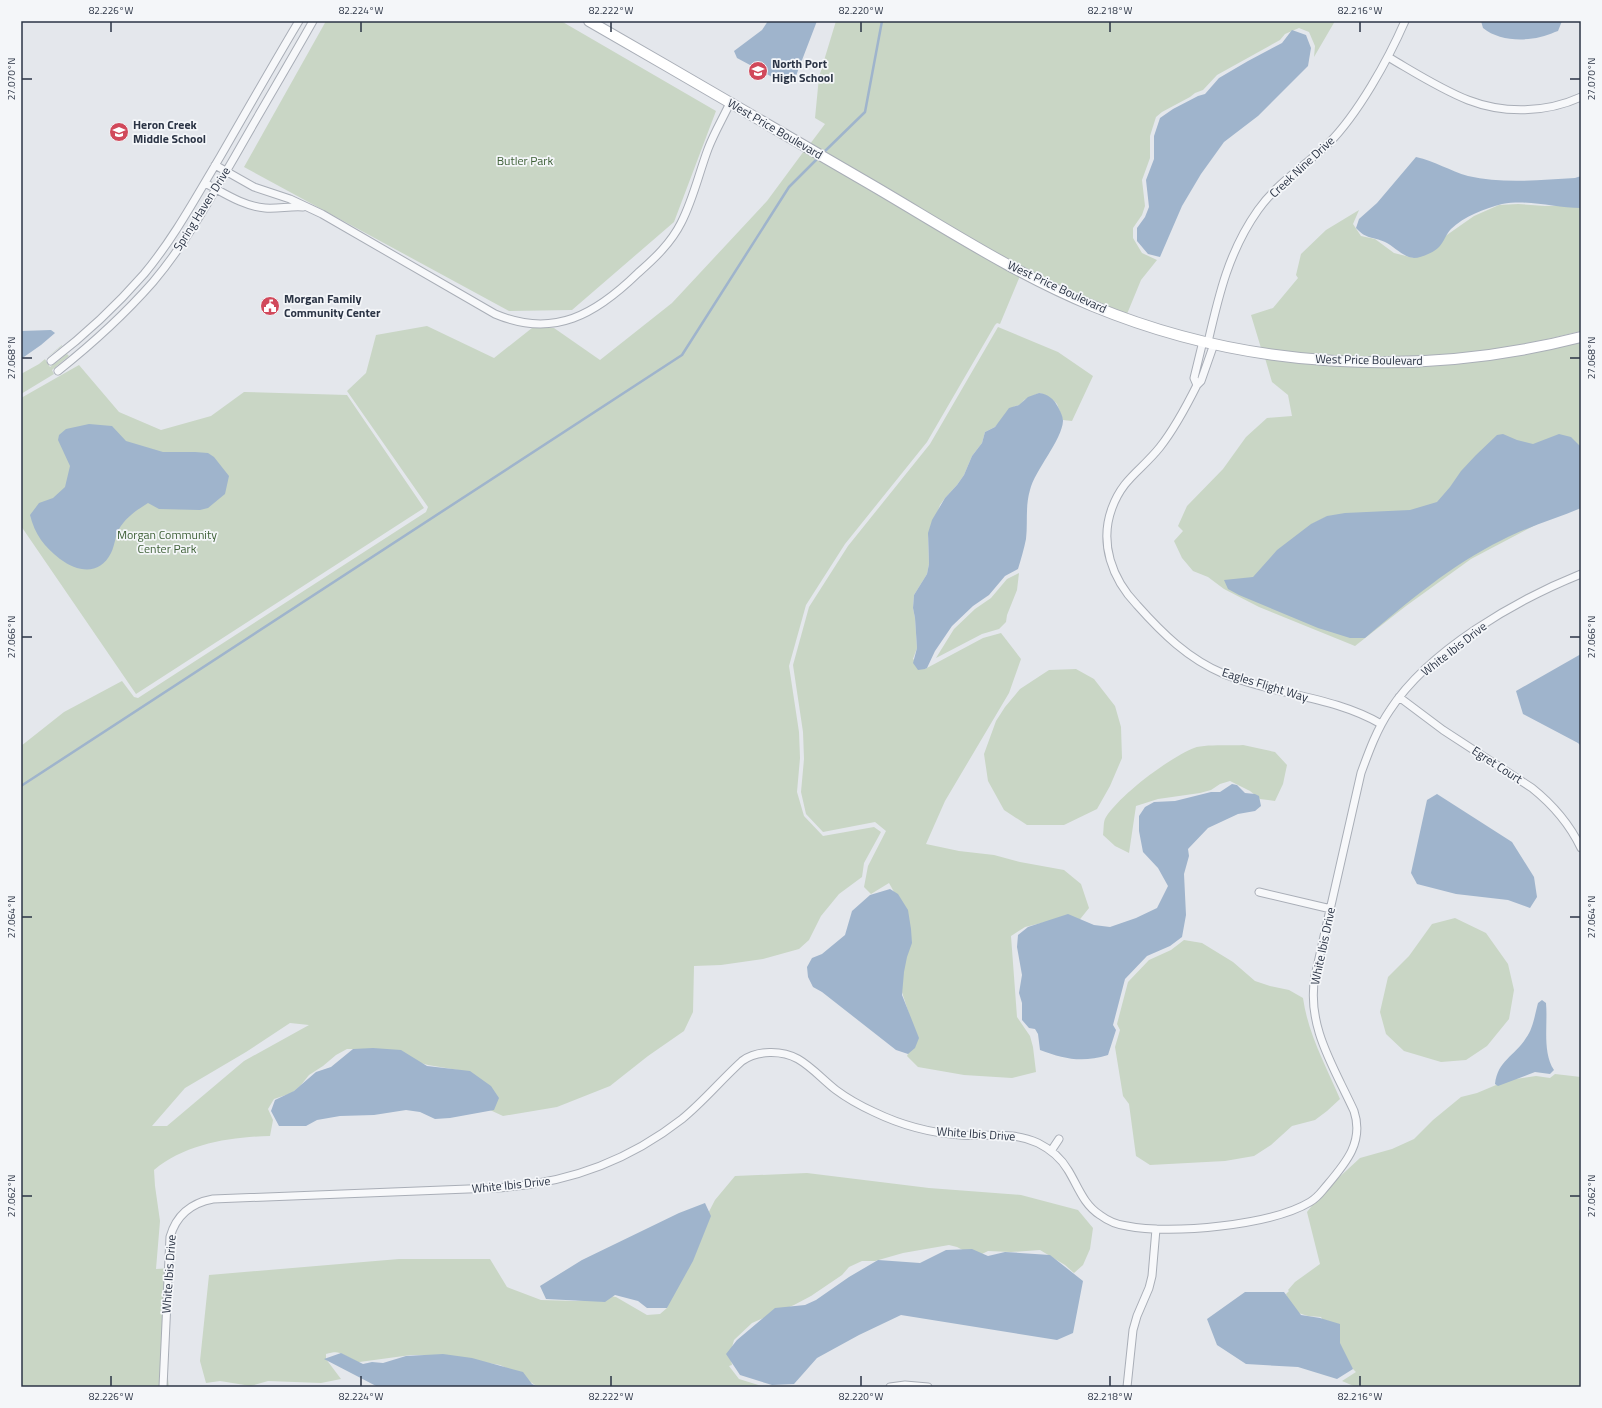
<svg xmlns="http://www.w3.org/2000/svg" width="1602" height="1408" viewBox="0 0 1602 1408" font-family="'Titillium Web',sans-serif">
	<style>
		.green { fill: #c9d6c5; fill-rule: evenodd }
		.water { fill: #9fb4cc }
		.lines { fill: none; stroke-linecap: round; stroke-linejoin: round }
		.stream { stroke: #9fb4cc; stroke-width: 2.5 }
		.street-casing { stroke: #a9aeb7; stroke-width: 9 }
		.secondary-casing { stroke: #a9aeb7; stroke-width: 12 }
		.street { stroke: #f7f8fa; stroke-width: 7 }
		.secondary { stroke: #fff; stroke-width: 10 }
		.ticks { fill: none; stroke: #2b3445; stroke-width: 1.5 }
		.labels { text-anchor: middle; stroke-width: 3.5; stroke-linejoin: round; paint-order: stroke }
		.poi-label { font-size: 12px; font-weight: bold; fill: #2b3445; stroke: #f4f6f9; text-anchor: start }
		.street-label { font-size: 12px; fill: #2b3445; stroke: #f4f6f9 }
		.park-label { font-size: 12px; fill: #3f6138; stroke: #f4f6f9 }
		.neatline { fill: none; stroke: #2b3445; stroke-width: 1.5 }
		.ticks-label { font-size: 10px; text-anchor: middle; fill: #2b3445 }
	</style>
	<rect width="100%" height="100%" fill="#e4e7ec"/>
	<path class="green" d="M 326,21 L 561,21 L 716,111 L 674,222 L 572,310 L 509,311 L 244,167 Z
		M 836,21 L 1335,21 L 1314,57 L 1315,46 L 1309,32 L 1299,28 L 1285,34 L 1280,40 L 1217,75 L 1203,90 L 1195,93 L 1190,97 L 1162,112 L 1156,117 L 1150,136 L 1150,158 L 1142,180 L 1145,206 L 1142,215 L 1133,228 L 1133,238 L 1142,253 L 1157,260 L 1141,280 L 1127,314 L 1070,290 L 1002,256 L 810,144 L 825,124 L 815,118 L 819,77 Z
		M 804,151 L 1020,276 L 1000,324 L 997,323 L 995,325 L 927,442 L 845,544 L 806,605 L 789,666 L 799,732 L 800,758 L 797,792 L 804,816 L 823,836 L 874,827 L 881,832 L 864,863 L 862,877 L 839,894 L 821,916 L 809,940 L 799,949 L 763,959 L 721,965 L 694,966 L 693,1012 L 684,1031 L 648,1056 L 610,1086 L 557,1107 L 503,1116 L 490,1110 L 458,1070 L 428,1065 L 369,1049 L 347,1049 L 336,1055 L 323,1066 L 309,1075 L 301,1085 L 292,1093 L 274,1099 L 268,1109 L 273,1120 L 270,1136 C 230,1137 185,1144 154,1170 L 155,1186 L 160,1221 L 156,1269 L 173,1268 L 166,1363 L 169,1387 L 21,1387 L 21,746 L 64,712 L 122,681 L 134,697 L 138,698 L 426,512 L 428,507 L 347,391 L 366,373 L 376,335 L 427,326 L 494,358 L 532,328 L 554,328 L 600,360 L 672,303 L 767,201 ZM 290,1023 L 309,1025 L 244,1061 L 167,1126 L 152,1126 L 185,1088 L 246,1052 Z
		M 1518,204 L 1545,206 L 1581,205 L 1581,331 C 1549,339 1518,346 1486,351 C 1411,361 1336,359 1261,348 L 1251,315 L 1273,308 L 1298,278 L 1296,275 L 1301,254 L 1326,230 L 1359,210 L 1353,224 L 1361,236 L 1375,239 L 1394,253 L 1414,258 L 1474,216 L 1499,205 Z
		M 998,327 L 1058,352 L 1093,376 L 1072,421 L 1063,420 L 1057,404 L 1053,400 L 1043,394 L 1039,393 L 1024,400 L 1020,405 L 1015,406 L 995,427 L 985,432 L 982,443 L 972,456 L 964,475 L 957,485 L 945,498 L 940,505 L 928,537 L 929,564 L 927,574 L 914,595 L 913,608 L 915,618 L 917,648 L 913,659 L 925,669 L 983,638 L 1001,633 L 1021,659 L 1009,693 L 945,801 L 926,844 L 959,851 L 994,855 L 1020,862 L 1064,870 L 1081,884 L 1089,908 L 1077,923 L 1058,919 L 1025,927 L 1011,936 L 1017,1017 L 1030,1036 L 1033,1047 L 1036,1072 L 1012,1078 L 964,1075 L 918,1067 L 907,1056 L 913,1043 L 909,1014 L 900,986 L 898,899 L 889,883 L 871,894 L 864,887 L 868,866 L 886,831 L 875,822 L 823,832 L 806,814 L 801,792 L 804,759 L 803,732 L 793,665 L 809,607 L 848,546 L 930,444 Z
		M 1581,342 L 1581,506 L 1541,522 L 1471,559 L 1406,606 L 1355,646 L 1259,607 L 1224,589 L 1208,577 L 1193,571 L 1182,558 L 1174,541 L 1183,531 L 1178,526 L 1187,506 L 1223,469 L 1246,437 L 1267,418 L 1292,416 L 1288,395 L 1272,382 L 1265,358 C 1373,376 1475,366 1581,342 Z
		M 62,345 L 62,346 L 45,359 L 50,367 L 67,354 L 69,356 L 52,370 L 54,374 L 21,394 L 21,374 L 39,364 Z
		M 79,365 L 119,412 L 161,430 L 211,416 L 244,392 L 347,395 L 424,508 L 136,694 L 21,526 L 21,398 Z
		M 1019,573 L 1017,590 L 1007,615 L 1006,622 L 999,629 L 982,634 L 936,658 L 954,629 L 975,609 L 991,598 L 1007,579 Z
		M 1076,669 L 1094,679 L 1115,706 L 1121,727 L 1122,758 L 1110,786 L 1097,809 L 1064,825 L 1027,825 L 1004,810 L 988,781 L 984,754 L 996,721 L 1005,707 L 1020,689 L 1049,670 Z
		M 1243,745 L 1275,752 L 1287,765 L 1283,784 L 1275,801 L 1260,799 L 1250,791 L 1230,781 L 1220,784 L 1211,790 L 1200,793 L 1158,799 L 1136,806 L 1129,853 L 1115,846 L 1103,835 C 1104,829 1103,821 1106,817 C 1121,794 1169,758 1194,748 C 1204,744 1231,746 1243,745 Z
		M 1455,918 L 1486,933 L 1508,964 L 1514,990 L 1509,1019 L 1487,1046 L 1466,1060 L 1441,1062 L 1404,1051 L 1386,1034 L 1380,1012 L 1388,977 L 1409,956 L 1432,924 Z
		M 1184,940 L 1202,943 L 1233,962 L 1255,981 L 1270,986 L 1289,990 L 1303,998 C 1308,1034 1326,1066 1340,1099 L 1327,1111 L 1315,1120 L 1292,1126 L 1271,1145 L 1254,1156 L 1225,1161 L 1150,1165 L 1136,1156 L 1129,1104 L 1123,1096 L 1115,1047 L 1120,1030 L 1117,1024 L 1128,982 L 1149,960 L 1171,950 Z
		M 1555,1074 L 1581,1077 L 1581,1188 L 1579,1192 L 1579,1229 L 1581,1233 L 1581,1387 L 1356,1387 L 1342,1381 L 1356,1372 L 1350,1366 L 1321,1317 L 1308,1316 L 1292,1311 L 1286,1294 L 1289,1291 L 1288,1290 L 1295,1282 L 1320,1264 L 1307,1212 L 1322,1193 L 1360,1158 L 1392,1149 L 1414,1139 L 1433,1120 L 1461,1097 L 1477,1093 L 1508,1080 L 1536,1076 L 1550,1078 Z
		M 807,1173 L 929,1188 L 1021,1195 L 1078,1210 L 1093,1228 L 1090,1249 L 1083,1265 L 1074,1273 L 1065,1265 L 1040,1250 L 1011,1252 L 988,1251 L 976,1257 L 957,1247 L 949,1245 L 903,1253 L 875,1261 L 862,1261 L 849,1267 L 842,1275 L 811,1296 L 794,1305 L 752,1323 L 734,1340 L 730,1354 L 732,1365 L 729,1366 L 739,1379 L 765,1387 L 538,1387 L 517,1373 L 500,1365 L 442,1355 L 411,1355 L 352,1363 C 342,1353 340,1350 326,1354 L 326,1359 L 341,1379 L 321,1383 L 268,1381 L 251,1386 L 220,1381 L 206,1383 L 200,1361 L 209,1275 L 399,1259 L 490,1259 L 507,1287 L 541,1300 L 576,1301 L 594,1299 L 604,1295 L 616,1297 L 647,1315 L 660,1314 L 667,1308 L 700,1229 L 715,1200 L 735,1176 Z"/>
	<path class="water" d="M 768,21 L 817,21 L 794,81 L 787,85 L 737,58 L 734,51 L 762,30 Z
		M 1481,21 L 1562,21 L 1558,31 L 1555,32 C 1534,42 1501,43 1483,28 Z
		M 1292,30 L 1306,35 L 1311,48 L 1308,66 L 1258,116 L 1224,142 L 1201,174 L 1182,206 L 1160,257 L 1148,254 L 1137,241 L 1137,228 L 1145,217 L 1149,207 L 1146,180 L 1154,159 L 1154,136 L 1160,118 L 1173,109 L 1198,96 L 1205,94 L 1219,78 L 1248,61 L 1282,43 Z
		M 1416,157 C 1435,161 1450,171 1468,176 C 1502,184 1540,180 1575,178 L 1581,176 L 1581,208 C 1555,208 1529,199 1502,204 C 1486,208 1463,217 1451,229 C 1446,234 1444,242 1439,247 C 1434,252 1422,258 1414,258 C 1403,257 1395,247 1385,242 C 1372,236 1367,240 1356,228 L 1359,219 L 1377,203 Z
		M 51,330 L 55,333 L 41,345 L 21,359 L 21,331 Z
		M 1039,393 C 1048,394 1054,399 1058,407 C 1060,411 1063,416 1063,421 C 1062,440 1035,470 1030,490 C 1025,507 1028,523 1026,539 C 1024,549 1021,559 1018,569 L 1005,576 L 989,595 L 973,606 L 952,626 L 935,651 L 927,668 L 925,669 L 918,670 L 913,663 L 917,648 L 915,618 L 913,608 L 914,595 L 927,574 L 929,564 L 928,533 L 932,520 L 945,498 L 957,485 L 964,475 L 972,456 L 982,443 L 985,432 L 995,427 L 1009,408 L 1019,405 L 1028,397 Z
		M 89,424 L 112,426 L 126,441 L 163,452 L 195,452 L 208,453 L 214,457 L 229,476 L 225,494 L 208,508 L 200,510 L 159,509 L 148,503 C 137,510 126,517 119,529 C 115,536 115,545 111,553 C 100,575 79,573 60,559 C 44,546 35,535 30,515 L 39,503 L 53,498 L 65,487 L 70,466 L 58,440 L 59,435 L 66,429 Z
		M 1503,434 L 1517,440 L 1533,444 L 1559,434 L 1571,437 L 1581,447 L 1581,508 C 1555,519 1527,527 1502,540 C 1451,565 1408,602 1365,638 L 1350,638 L 1318,628 L 1239,595 L 1228,589 L 1224,580 L 1253,577 L 1277,550 L 1311,524 L 1327,516 L 1345,513 L 1410,510 L 1437,502 L 1450,487 L 1461,471 L 1476,455 L 1497,435 Z
		M 1581,654 L 1581,746 L 1578,743 L 1523,714 L 1516,691 Z
		M 1232,784 L 1237,785 L 1245,793 L 1255,794 L 1259,796 L 1261,806 L 1255,811 L 1238,814 L 1208,828 L 1188,849 L 1189,856 L 1184,874 L 1186,915 L 1182,937 L 1170,946 L 1147,956 L 1125,979 L 1113,1025 L 1116,1030 L 1108,1055 C 1082,1063 1064,1059 1040,1050 L 1038,1034 L 1035,1029 L 1029,1028 L 1022,1020 L 1022,1003 L 1019,993 L 1022,975 L 1017,947 L 1018,935 L 1028,927 L 1068,914 L 1094,925 L 1110,927 L 1136,918 L 1157,908 L 1168,886 L 1158,868 L 1143,852 L 1139,831 L 1139,816 L 1145,807 L 1154,802 L 1175,801 L 1211,792 L 1220,792 Z
		M 1437,794 L 1512,842 L 1534,877 L 1537,897 L 1530,908 L 1508,900 L 1456,894 L 1417,884 L 1411,873 L 1427,800 Z
		M 890,889 L 898,894 L 908,910 L 911,929 L 912,943 L 907,957 L 904,972 L 902,995 L 919,1038 L 915,1048 L 908,1054 L 896,1050 L 822,992 L 813,987 L 808,977 L 807,967 L 812,958 L 822,954 L 845,935 L 852,911 L 870,895 Z
		M 1542,1000 L 1546,1003 C 1548,1024 1542,1052 1554,1070 L 1550,1074 L 1535,1072 L 1498,1086 L 1495,1084 C 1498,1060 1514,1057 1526,1038 C 1533,1029 1535,1014 1538,1003 Z
		M 373,1048 L 401,1050 L 427,1066 L 470,1071 L 491,1086 L 499,1098 L 494,1110 L 450,1118 L 435,1119 L 420,1112 L 406,1110 L 374,1115 L 340,1116 L 317,1120 L 306,1126 L 279,1126 L 271,1111 L 275,1100 L 294,1091 L 316,1072 L 331,1067 L 353,1049 Z
		M 705,1203 L 711,1216 L 693,1261 L 667,1308 L 647,1308 L 638,1301 L 615,1295 L 605,1302 L 546,1299 L 540,1286 L 582,1260 L 679,1213 Z
		M 972,1249 L 988,1256 L 1005,1252 L 1050,1255 L 1083,1281 L 1073,1333 L 1057,1340 L 901,1315 L 859,1335 L 817,1358 L 794,1384 L 772,1385 L 740,1375 L 726,1354 L 737,1340 L 775,1308 L 805,1305 L 816,1300 L 849,1277 L 878,1260 L 920,1263 L 946,1250 Z
		M 1245,1292 L 1284,1292 L 1301,1315 L 1320,1318 L 1340,1324 L 1340,1343 L 1353,1369 L 1337,1379 L 1298,1367 L 1246,1364 L 1217,1345 L 1207,1319 Z
		M 341,1353 L 363,1364 L 372,1362 L 383,1363 L 406,1356 L 443,1354 L 472,1358 L 523,1372 L 532,1384 L 539,1387 L 378,1387 L 324,1359 Z"/>
	<g class="lines">
		<path class="stream" d="M 823,153 L 865,112 L 882,21
			M 21,786 L 682,355 L 789,187 L 819,157"/>
		<g class="street-casing">
			<path id="street" d="M 1388,57 C 1414,72 1440,89 1468,100 C 1504,114 1546,113 1581,97
				M 215,165 L 254,187 L 290,199 L 322,214 L 495,314 C 554,339 596,314 638,273 C 654,259 671,243 681,223 C 693,200 699,173 708,149 C 714,133 723,118 730,103
				M 205,183 C 224,193 243,206 265,208 C 278,209 290,206 303,207
				M 1208,342 C 1219,294 1229,251 1258,210 C 1277,183 1305,166 1328,144 C 1358,114 1388,60 1405,21
				M 1214,344 L 1201,381 L 1197,385 C 1186,407 1175,428 1160,447 C 1141,471 1123,478 1112,508 C 1099,543 1112,579 1137,605 C 1162,633 1188,659 1224,674 C 1275,695 1333,696 1381,724
				M 51,361 C 85,335 116,306 144,274 C 174,238 196,197 220,157 C 246,112 272,66 299,21
				M 58,371 C 92,344 124,315 153,282 C 185,244 209,201 234,158 C 260,112 287,67 313,21
				M 1197,385 L 1194,378 L 1203,341
				M 1399,697 L 1443,730 L 1532,788 C 1552,804 1570,825 1581,848
				M 1259,892 L 1331,909
				M 1051,1151 L 1059,1139
				M 163,1387 L 170,1237 C 176,1216 191,1203 213,1199 L 493,1188 C 562,1185 627,1162 682,1119 C 704,1101 721,1080 742,1061 C 757,1050 782,1050 798,1059 C 812,1067 823,1080 836,1090 C 848,1099 861,1106 874,1112 C 901,1125 931,1133 960,1135 C 987,1137 1013,1131 1038,1143 C 1050,1149 1061,1158 1068,1170 C 1078,1186 1083,1204 1100,1215 C 1108,1221 1118,1225 1127,1226 C 1171,1235 1272,1225 1310,1202 C 1315,1199 1319,1195 1323,1190 C 1343,1166 1365,1144 1354,1111 C 1334,1067 1306,1026 1315,976 L 1361,773 C 1369,751 1377,729 1390,710 C 1429,650 1516,600 1581,574
				M 890,1387 L 905,1385 L 928,1387
				M 1127,1387 L 1133,1330 L 1137,1316 L 1149,1288 L 1152,1276 L 1156,1229"/>
		</g>
		<g class="secondary-casing">
			<path id="secondary" d="M 589,21 C 683,75 777,130 870,184 C 942,226 1015,274 1093,306 C 1248,370 1420,378 1581,337"/>
		</g>
		<use href="#street" class="street"/>
		<use href="#secondary" class="secondary"/>
	</g>
	<path class="ticks" d="M 111,22 L 111,32M 361,22 L 361,32M 611,22 L 611,32M 861,22 L 861,32M 1110,22 L 1110,32M 1360,22 L 1360,32M 22,79 L 32,79M 1570,79 L 1580,79M 22,358 L 32,358M 1570,358 L 1580,358M 22,637 L 32,637M 1570,637 L 1580,637M 22,917 L 32,917M 1570,917 L 1580,917M 22,1196 L 32,1196M 1570,1196 L 1580,1196M 111,1376 L 111,1386M 361,1376 L 361,1386M 611,1376 L 611,1386M 861,1376 L 861,1386M 1110,1376 L 1110,1386M 1360,1376 L 1360,1386"/>
	<defs>
		<g id="school-disc" transform="scale(1)"><circle r="9.5" fill="#d1495b" stroke="#f4f6f9"/><path d="M0-5L7-2L0 1L-7-2ZM-4 1L0 2.5L4 1V4Q0 6-4 4Z" fill="#fff"/></g>
		<g id="civic-disc" transform="scale(1)"><circle r="9.5" fill="#d1495b" stroke="#f4f6f9"/><path d="M-.6-6.5H3V-4.5H.6V-3L4-1V1h2V6H-6V1h2V-1L-.6-3ZM-1.2 2.5V6h2.4V2.5Z" fill="#fff"/></g>
	</defs>
	<g fill-rule="evenodd">
		<use href="#school-disc" x="758" y="71"/>
		<use href="#school-disc" x="119" y="132"/>
		<use href="#civic-disc" x="270" y="306"/>
	</g>
	<g class="labels">
		<g class="poi-label">
			<text x="772" y="68">North Port<tspan x="772" dy="14">High School</tspan></text>
			<text x="133" y="129">Heron Creek<tspan x="133" dy="14">Middle School</tspan></text>
			<text x="284" y="303">Morgan Family<tspan x="284" dy="14">Community Center</tspan></text>
		</g>
		<g class="street-label">
			<text transform="translate(775 129) rotate(30)" y="4">West Price Boulevard</text>
			<text transform="translate(1302 167) rotate(-43)" y="4">Creek Nine Drive</text>
			<text transform="translate(202 209) rotate(-58)" y="4">Spring Haven Drive</text>
			<text transform="translate(1057 287) rotate(25)" y="4">West Price Boulevard</text>
			<text transform="translate(1369 360) rotate(1)" y="4">West Price Boulevard</text>
			<text transform="translate(1454 649) rotate(-38)" y="4">White Ibis Drive</text>
			<text transform="translate(1265 685) rotate(17)" y="4">Eagles Flight Way</text>
			<text transform="translate(1497 765) rotate(33)" y="4">Egret Court</text>
			<text transform="translate(1323 946) rotate(-78)" y="4">White Ibis Drive</text>
			<text transform="translate(976 1134) rotate(4)" y="4">White Ibis Drive</text>
			<text transform="translate(511 1185) rotate(-6)" y="4">White Ibis Drive</text>
			<text transform="translate(169 1274) rotate(-86)" y="4">White Ibis Drive</text>
		</g>
		<g class="park-label">
			<text x="525" y="165">Butler Park</text>
			<text x="167" y="539">Morgan Community<tspan x="167" dy="14">Center Park</tspan></text>
		</g>
	</g>
	<rect width="1602" height="1408" fill="none" stroke="#f4f6f9" stroke-width="44"/>
	<rect x="22" y="22" width="1558" height="1364" class="neatline"/>
	<g class="ticks-label">
		<text x="111" y="14">82.226°W</text>
		<text x="361" y="14">82.224°W</text>
		<text x="611" y="14">82.222°W</text>
		<text x="861" y="14">82.220°W</text>
		<text x="1110" y="14">82.218°W</text>
		<text x="1360" y="14">82.216°W</text>
		<text transform="translate(11 79) rotate(-90)" y="4">27.070°N</text>
		<text transform="translate(1591 79) rotate(-90)" y="4">27.070°N</text>
		<text transform="translate(11 358) rotate(-90)" y="4">27.068°N</text>
		<text transform="translate(1591 358) rotate(-90)" y="4">27.068°N</text>
		<text transform="translate(11 637) rotate(-90)" y="4">27.066°N</text>
		<text transform="translate(1591 637) rotate(-90)" y="4">27.066°N</text>
		<text transform="translate(11 917) rotate(-90)" y="4">27.064°N</text>
		<text transform="translate(1591 917) rotate(-90)" y="4">27.064°N</text>
		<text transform="translate(11 1196) rotate(-90)" y="4">27.062°N</text>
		<text transform="translate(1591 1196) rotate(-90)" y="4">27.062°N</text>
		<text x="111" y="1400">82.226°W</text>
		<text x="361" y="1400">82.224°W</text>
		<text x="611" y="1400">82.222°W</text>
		<text x="861" y="1400">82.220°W</text>
		<text x="1110" y="1400">82.218°W</text>
		<text x="1360" y="1400">82.216°W</text>
	</g>
</svg>
